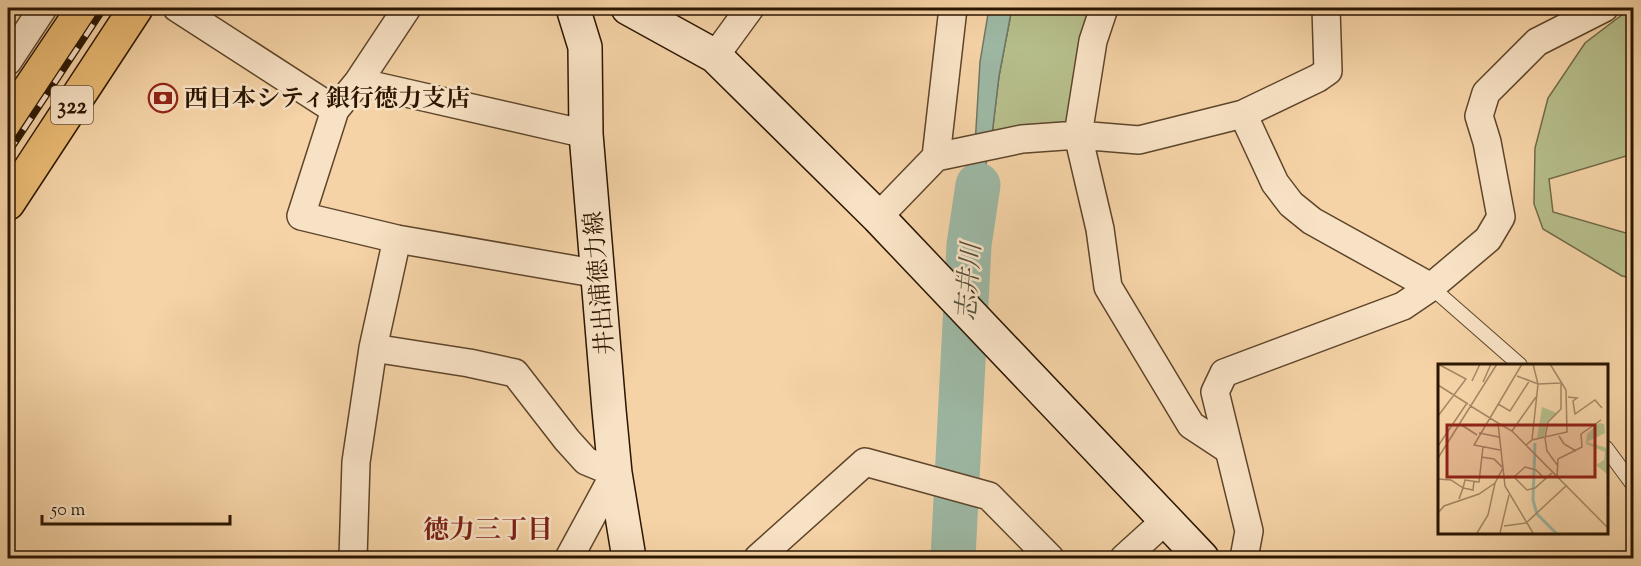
<svg xmlns="http://www.w3.org/2000/svg" width="1641" height="566" viewBox="0 0 1641 566" font-family="'Sorts Mill Goudy','Noto Serif JP',serif">
	<style>
		.green { fill: #b6be8b; stroke: #706a46; stroke-width: 1.5 }
		.water { fill: #9db8a4; stroke: #6f7763; stroke-width: 1.5 }
		.lines { fill: none; stroke-linecap: round; stroke-linejoin: round }
		.river { stroke: #9db8a4; stroke-width: 45 }
		.lane-casing { stroke: #5e452a; stroke-width: 16 }
		.street-casing { stroke: #5e452a; stroke-width: 30 }
		.secondary-casing { stroke: #2b1601; stroke-width: 36 }
		.highway-casing { stroke: #2b1601; stroke-width: 36 }
		.lane { stroke: #f8e2c5; stroke-width: 14 }
		.street { stroke: #f8e2c5; stroke-width: 27 }
		.secondary { stroke: #f8e2c5; stroke-width: 33 }
		.highway { stroke: #eaba73; stroke-width: 33 }
		.rail-casing { stroke: #2b1601; stroke-width: 7 }
		.rail { stroke: #f8e2c5; stroke-width: 4.5; stroke-dasharray: 14; stroke-linecap: butt }
		.labels { text-anchor: middle; stroke-width: 5; stroke-linejoin: round; paint-order: stroke }
		.shield { fill: #f8e2c5; stroke: #68533c; stroke-width: 1.5 }
		.shield-label { font-size: 22px; font-weight: bold; fill: #2b1601 }
		.poi-label { font-size: 24px; font-weight: bold; fill: #2b1601; stroke: #f8e2c5; text-anchor: start }
		.street-label { font-size: 24px; fill: #2b1601; stroke: #f8e2c5 }
		.water-label { font-size: 26px; font-style: italic; fill: #534f3a; stroke: #f8e2c5 }
		.neighbourhood-label { font-size: 26px; font-weight: bold; fill: #7a1f14; stroke: #f8e2c5 }
		.inset-river { fill: none; stroke: #9db8a4; stroke-width: 3 }
		.inset-road { fill: none; stroke: #a48764; stroke-width: 1.5 }
		.view { fill: #8f2418; fill-opacity: 0.15; stroke: #8f2418; stroke-width: 3 }
		.inset-edge { fill: none; stroke: #2b1601; stroke-width: 3 }
	</style>
	<rect width="100%" height="100%" fill="#f5d3a6"/>
	<filter id="stains"><feTurbulence type="fractalNoise" baseFrequency=".00333" numOctaves="4"/><feColorMatrix values="0 0 0 0 .2 0 0 0 0 .09 0 0 0 0 .02 0 0 0 .5 -.17"/></filter>
	<radialGradient id="worn" r=".72"><stop offset=".6" stop-color="#630" stop-opacity="0"/><stop offset="1" stop-color="#630" stop-opacity=".3"/></radialGradient>
	<path class="green" d="M 1012,8 L 1096,8 L 1072,128 L 992,135 L 999,76 Z
		M 1631,8 L 1634,8 L 1633,154 L 1549,179 L 1553,212 L 1633,235 L 1633,278 L 1622,276 L 1543,229 L 1534,204 L 1535,148 L 1548,98 L 1585,43 Z"/>
	<path class="water" d="M 989,8 L 1012,8 L 999,76 L 992,135 L 969,245 L 980,62 Z"/>
	<g class="lines">
		<path class="river" d="M 953,558 L 969,245 L 978,185"/>
		<g class="lane-casing">
			<path id="lane" d="M 1431,287 L 1520,365
				M 1606,448 L 1634,486"/>
		</g>
		<g class="street-casing">
			<path id="street" d="M 177,8 L 335,110
				M 407,8 L 358,82 L 335,110 L 301,216 L 397,239 L 599,274
				M 1104,8 L 1093,41 L 1078,135 L 1100,229 L 1108,287 L 1191,425 L 1229,450
				M 715,56 L 750,8
				M 8,61 L 43,8
				M 358,82 L 586,134
				M 1243,114 L 1275,183 L 1291,204 L 1312,221 L 1431,287
				M 936,157 L 953,8
				M 878,217 L 936,157 L 1022,139 L 1078,135 L 1139,140 L 1243,114 L 1318,78 L 1328,71 L 1326,8
				M 373,348 L 469,363 L 515,373 L 567,440 L 586,461 L 615,473 L 569,558
				M 353,558 L 356,462 L 373,348 L 397,239
				M 758,558 L 865,462 L 989,496 L 1050,558
				M 1124,558 L 1166,520
				M 1244,558 L 1249,531 L 1215,392 L 1224,373 L 1403,306 L 1431,287 L 1488,239 L 1501,217 L 1487,142 L 1479,116 L 1486,93 L 1537,42 L 1604,8"/>
		</g>
		<g class="secondary-casing">
			<path id="secondary" d="M 573,8 L 585,47 L 586,134 L 609,410 L 615,473 L 629,558
				M 628,8 L 715,56 L 878,217 L 1202,558"/>
		</g>
		<g class="highway-casing">
			<path id="highway" d="M 8,121 L 84,8
				M 8,203 L 136,8"/>
		</g>
		<use href="#lane" class="lane"/>
		<use href="#street" class="street"/>
		<use href="#secondary" class="secondary"/>
		<use href="#highway" class="highway"/>
		<g class="rail-casing">
			<path id="rail" d="M 8,153 L 104,8"/>
		</g>
		<use href="#rail" class="rail"/>
	</g>
	<defs>
		<g id="bank-ring" transform="scale(1.5)"><circle r="9.5" fill="#f8e2c5" stroke="#8f2418" stroke-width="1.5"/><path d="M-6-4H6V4H-6ZM0-2.3a2.3 2.3 0 1 0 0 4.6a2.3 2.3 0 1 0 0-4.6Z" fill="#8f2418"/></g>
	</defs>
	<g fill-rule="evenodd">
		<use href="#bank-ring" x="163" y="98"/>
	</g>
	<g class="labels">
		<rect class="shield" x="51" y="86" width="42" height="38" rx="4.5"/>
		<g class="shield-label">
			<text x="72" y="113">322</text>
		</g>
		<g class="poi-label">
			<text x="184" y="106">西日本シティ銀行徳力支店</text>
		</g>
		<g class="street-label">
			<text transform="translate(599 283) rotate(-95)" y="8">井出浦徳力線</text>
		</g>
		<g class="water-label">
			<text transform="translate(968 282) rotate(-86)" y="9">志井川</text>
		</g>
		<g class="neighbourhood-label">
			<text x="488" y="538">徳力三丁目</text>
		</g>
	</g>
	<g transform="translate(1438 364)">
		<rect width="170" height="170" fill="#f5d3a6"/>
		<path d="M 104,43 L 119,49 L 109,58 L 106,73 L 99,74 ZM 161,59 L 166,60 L 167,69 L 149,78 L 169,84 L 169,110 L 158,101 L 166,96 L 167,88 L 148,80 L 149,70 Z" fill="#b6be8b"/>
		<path class="inset-river" d="M 97,79 L 95,136 L 99,150 L 118,169"/>
		<path class="inset-road" d="M 79,12 L 100,20 L 123,19M 34,17 L 42,0M 45,18 L 53,0M 0,21 L 30,40M 130,33 L 139,34 L 135,37 L 137,50 L 157,36 L 164,44M 60,40 L 72,47 L 92,16M 31,41 L 60,59 L 67,122 L 95,169M 0,52 L 28,15 L 0,0M 60,59 L 74,67 L 170,164M 22,60 L 39,71M 74,67 L 98,33M 41,69 L 61,73M 121,72 L 126,80 L 138,87M 94,76 L 100,20 L 95,0M 88,81 L 94,76 L 129,68 L 128,26 L 112,0M 0,82 L 29,39M 62,86 L 36,81 L 84,0M 0,94 L 59,0M 120,102 L 109,87 L 107,74 L 110,58 L 123,45 L 123,20M 76,113 L 87,103 L 98,106 L 107,115M 66,114 L 76,113 L 89,126 L 97,124 L 114,109M 119,114 L 120,95 L 144,83 L 143,70 L 163,56M 0,115 L 13,116 L 25,124 L 21,135M 36,117 L 35,126 L 25,124 L 27,116 L 41,118 L 45,83M 0,149 L 6,142 L 41,130 L 57,119M 66,162 L 88,159 L 129,121M 39,169 L 50,151 L 57,119 L 65,104 L 56,95 L 43,93M 62,169 L 71,131"/>
		<path class="view" d="M 9,61 L 157,61 L 157,113 L 9,113 Z"/>
		<rect width="170" height="170" class="inset-edge"/>
	</g>
	<rect width="1641" height="566" fill="none" stroke="#f5d3a6" stroke-width="30"/>
	<rect x="9" y="9" width="1623" height="548" fill="none" stroke="#2b1601" stroke-width="3"/>
	<rect x="15" y="15" width="1611" height="536" fill="none" stroke="#2b1601" stroke-width="1.5"/>
	<path d="M42 515v9h188v-9" fill="none" stroke="#2b1601" stroke-width="3"/>
	<text x="51" y="515" font-size="18" fill="#2b1601" stroke="#f8e2c5" stroke-width="4.5" paint-order="stroke">50 m</text>
	<rect width="100%" height="100%" filter="url(#stains)"/>
	<rect width="100%" height="100%" fill="url(#worn)"/>
</svg>
